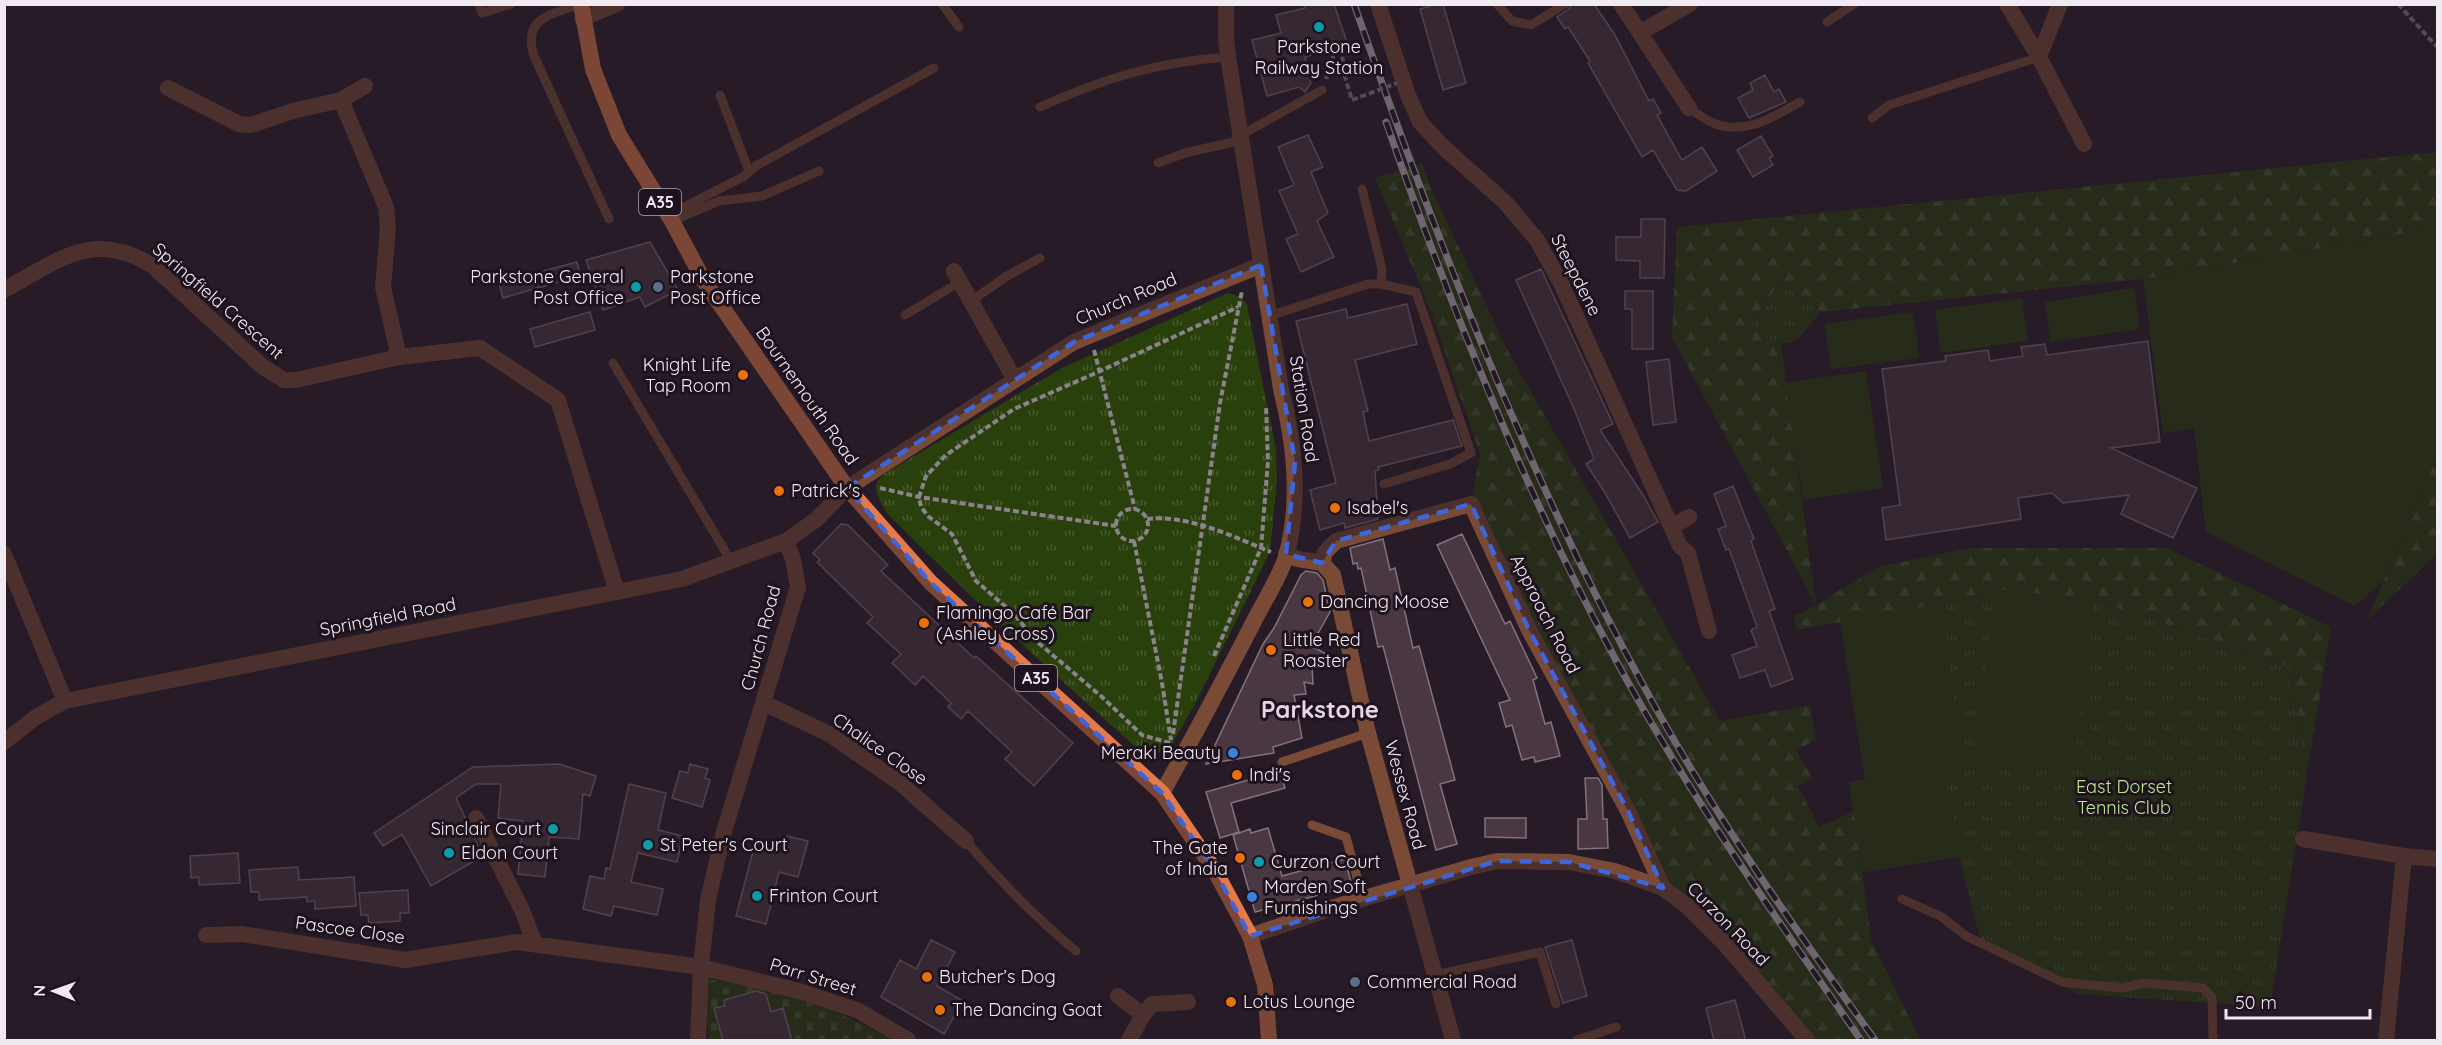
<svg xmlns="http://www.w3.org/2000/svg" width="2442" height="1045" viewBox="0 0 2442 1045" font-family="Quicksand,sans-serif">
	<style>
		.grass { fill: url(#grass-tufts) }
		.forest { fill: url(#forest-firs) }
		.cemetery { fill: url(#cemetery-stones) }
		.garden { fill: #29400c }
		.building { fill: #493842; stroke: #83717b; stroke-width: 1.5 }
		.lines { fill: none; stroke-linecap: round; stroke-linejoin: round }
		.path { stroke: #8b828c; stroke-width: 4; stroke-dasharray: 6 3; stroke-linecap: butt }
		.service { stroke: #794a36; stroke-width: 9 }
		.pedestrian { stroke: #794a36; stroke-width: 15 }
		.minor { stroke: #794a36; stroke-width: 16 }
		.tertiary { stroke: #794a36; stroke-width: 16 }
		.trunk { stroke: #e47a4a; stroke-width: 16 }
		.rail-casing { stroke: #c7bfc7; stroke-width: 7 }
		.rail { stroke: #1d121d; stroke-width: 4.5; stroke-dasharray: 14; stroke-linecap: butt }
		.path-bridge { stroke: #8b828c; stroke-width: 4; stroke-dasharray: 6 3; stroke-linecap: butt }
		.marked { fill: none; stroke: #3d65dc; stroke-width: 4.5; stroke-dasharray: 12 8; stroke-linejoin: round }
		.culture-dot { fill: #0f9aa8; stroke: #1d121d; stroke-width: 2 }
		.service-dot { fill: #5c6f8a; stroke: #1d121d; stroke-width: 2 }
		.food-dot { fill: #e8710a; stroke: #1d121d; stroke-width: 2 }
		.shop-dot { fill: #3f7fe0; stroke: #1d121d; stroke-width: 2 }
		.labels { text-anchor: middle; stroke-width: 6; stroke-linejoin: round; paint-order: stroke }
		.shield { fill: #1d121d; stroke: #b2a9b2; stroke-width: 1.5 }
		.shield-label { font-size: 16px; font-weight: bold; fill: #f2eaf2 }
		.poi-label { font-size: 18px; fill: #f2eaf2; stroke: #1d121d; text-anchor: start }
		.street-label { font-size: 18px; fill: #f2eaf2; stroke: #1d121d }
		.park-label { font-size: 18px; fill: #bbe98e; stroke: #1d121d }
		.district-label { font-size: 24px; font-weight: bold; fill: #e5d5e5; stroke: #1d121d }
	</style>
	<defs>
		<pattern id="grass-tufts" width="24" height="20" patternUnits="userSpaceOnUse" patternTransform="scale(1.5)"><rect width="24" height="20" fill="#29400c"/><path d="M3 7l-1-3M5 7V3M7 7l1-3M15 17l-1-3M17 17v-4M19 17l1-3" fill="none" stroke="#485c30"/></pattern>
		<pattern id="forest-firs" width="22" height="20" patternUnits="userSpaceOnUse" patternTransform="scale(1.5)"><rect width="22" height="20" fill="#29400c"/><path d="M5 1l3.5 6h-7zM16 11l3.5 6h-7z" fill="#485c30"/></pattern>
		<pattern id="cemetery-stones" width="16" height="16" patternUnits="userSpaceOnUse" patternTransform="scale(1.5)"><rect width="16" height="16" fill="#29400c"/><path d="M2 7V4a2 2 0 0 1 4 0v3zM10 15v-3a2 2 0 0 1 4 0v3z" fill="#485c30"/></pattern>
	</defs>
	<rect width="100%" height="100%" fill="#261b27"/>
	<path class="grass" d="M 1779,283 L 1820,312 C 1795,346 1787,354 1750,327 Z
		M 1228,293 L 1241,297 L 1247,305 L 1276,449 L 1277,480 L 1270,552 L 1196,702 L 1172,744 L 1149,759 C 1059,679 971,599 887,513 C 878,498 869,485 886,473 L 1060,369 Z
		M 1995,589 L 2094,600 L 2287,666 L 2308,768 L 2270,1007 L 2078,994 L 1982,946 L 1959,857 L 1863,872 L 1849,782 L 1865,779 L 1840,620 L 1939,605 Z"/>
	<path class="forest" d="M 2437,152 L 2437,228 L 2143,279 L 1820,312 L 1779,283 L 1750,326 L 1764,336 L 1781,344 L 1816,605 L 1878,567 L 1969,548 L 2167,548 L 2331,627 L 2308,768 L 2287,666 L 2094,600 L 1995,589 L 1939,605 L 1796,630 L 1794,616 L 1816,605 L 1672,337 L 1677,227 Z
		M 1422,163 L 1432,191 L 1510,355 L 1720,721 L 1810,705 L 1816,740 L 1796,750 L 1813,779 L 1798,786 L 1819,827 L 1854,811 L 1871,940 L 1920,1040 L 1807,1040 L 1663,888 L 1471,504 L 1480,454 L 1430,309 L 1375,178 Z
		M 2437,456 L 2437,554 L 2367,620 Z"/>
	<path class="cemetery" d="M 709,979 C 773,988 836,1007 891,1040 L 709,1040 L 704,990 L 706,982 Z"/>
	<path class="garden" d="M 2437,228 L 2437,456 L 2384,580 L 2355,606 L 2206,532 L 2194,428 L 2163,433 L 2143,279 Z
		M 2134,288 L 2140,329 L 2051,342 L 2045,302 Z
		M 2022,298 L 2028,341 L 1941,353 L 1935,310 Z
		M 1913,312 L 1919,358 L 1831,369 L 1825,324 Z
		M 1866,371 L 1883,488 L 1803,500 L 1785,383 Z
		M 1995,589 L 2094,600 L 2074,769 L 1976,758 Z
		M 1939,605 L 1965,768 L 1945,771 L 1959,857 L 1863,872 L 1849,782 L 1865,779 L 1840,620 Z"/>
	<path class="building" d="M 1304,4 L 1334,4 L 1347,42 L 1305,57 L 1311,83 L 1305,92 L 1299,87 L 1267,96 L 1252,40 L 1281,33 L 1276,15 L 1305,8 Z
		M 1437,4 L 1443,4 L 1466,83 L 1443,90 L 1420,9 Z
		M 1572,4 L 1594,4 L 1615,35 L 1649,101 L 1653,99 L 1661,113 L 1657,115 L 1682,160 L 1702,147 L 1717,171 L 1686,191 L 1677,190 L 1653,150 L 1642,157 L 1588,63 L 1590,61 L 1568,27 L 1565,29 L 1557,17 L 1569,9 Z
		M 1765,75 L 1774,92 L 1779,89 L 1786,102 L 1749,118 L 1738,98 L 1753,90 L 1750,83 Z
		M 1308,135 L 1323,167 L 1311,172 L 1328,213 L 1317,221 L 1334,257 L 1301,272 L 1286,239 L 1298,234 L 1279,191 L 1294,185 L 1278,147 Z
		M 1761,136 L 1773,156 L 1769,158 L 1773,165 L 1753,177 L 1737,150 Z
		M 1641,219 L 1665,219 L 1664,278 L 1640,278 L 1640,261 L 1616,260 L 1616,237 L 1641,237 Z
		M 650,242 L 678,290 L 645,307 L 640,297 L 603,310 L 586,260 Z
		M 577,262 L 580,276 L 503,298 L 499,283 Z
		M 1541,269 L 1613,424 L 1600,430 L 1643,495 L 1658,522 L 1630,538 L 1604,491 L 1586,464 L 1594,459 L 1574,409 L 1516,280 Z
		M 1625,291 L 1653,291 L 1653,349 L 1632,349 L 1632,309 L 1625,309 Z
		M 1407,304 L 1417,344 L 1355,360 L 1368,411 L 1363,412 L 1369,441 L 1453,420 L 1462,446 L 1378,467 L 1379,470 L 1375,471 L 1378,519 L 1345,528 L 1344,523 L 1320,530 L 1310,490 L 1336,483 L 1296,321 L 1346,309 L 1348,318 Z
		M 590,312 L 595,330 L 535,347 L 530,329 Z
		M 2148,341 L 2160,442 L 2111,448 L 2197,488 L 2173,538 L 2121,514 L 2129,495 L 2063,503 L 2052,493 L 2018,498 L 2021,519 L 1886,540 L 1882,508 L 1900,505 L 1882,369 L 1946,361 L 1945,356 L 1988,350 L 1990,361 L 2023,356 L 2021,347 L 2045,344 L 2047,355 Z
		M 1669,359 L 1676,422 L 1653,425 L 1646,362 Z
		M 1733,486 L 1754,539 L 1751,541 L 1775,609 L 1769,611 L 1793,679 L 1771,687 L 1765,670 L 1740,678 L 1732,655 L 1757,646 L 1751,630 L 1757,627 L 1729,549 L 1726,550 L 1718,529 L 1726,526 L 1714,494 Z
		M 841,524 L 848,525 L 888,565 L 881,571 L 974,658 L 976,656 L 1073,743 L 1034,786 L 1005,759 L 1012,752 L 968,711 L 961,719 L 948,707 L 951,703 L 923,676 L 915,685 L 892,663 L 901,654 L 867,623 L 873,617 L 817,562 L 820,560 L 813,553 Z
		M 1462,534 L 1505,624 L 1510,621 L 1537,678 L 1533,680 L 1545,724 L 1551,722 L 1560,756 L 1535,762 L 1534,757 L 1522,760 L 1512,725 L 1506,727 L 1499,703 L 1510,700 L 1437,545 Z
		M 1383,539 L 1390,570 L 1395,568 L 1413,648 L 1419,646 L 1455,780 L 1440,784 L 1457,844 L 1436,850 L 1383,646 L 1378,647 L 1361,568 L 1358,569 L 1357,563 L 1353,564 L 1350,548 Z
		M 1306,571 L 1317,573 L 1323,580 L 1330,612 L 1311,646 L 1332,657 L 1312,665 L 1313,684 L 1304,682 L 1306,694 L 1294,695 L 1302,738 L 1273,747 L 1274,753 L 1206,764 L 1263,644 L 1274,628 L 1301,575 Z
		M 559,764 L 596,776 L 590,796 L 583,794 L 579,839 L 549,837 L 545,877 L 518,874 L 523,821 L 498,818 L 501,784 L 476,784 L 456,798 L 483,856 L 431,886 L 402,834 L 383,846 L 374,833 L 473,767 Z
		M 690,764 L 708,769 L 705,778 L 710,780 L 702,807 L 672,798 L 680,771 L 688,773 Z
		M 1280,771 L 1285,788 L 1231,803 L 1239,832 L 1220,838 L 1206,792 Z
		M 1585,778 L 1598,778 L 1602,785 L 1603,819 L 1607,819 L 1608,848 L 1578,849 L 1578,819 L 1587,819 Z
		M 629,784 L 666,793 L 658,830 L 683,836 L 677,862 L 638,853 L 631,882 L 663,889 L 657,915 L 614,906 L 611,916 L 583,909 L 590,876 L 604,879 L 606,868 L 610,869 Z
		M 1485,818 L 1526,818 L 1526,838 L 1485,837 Z
		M 1268,828 L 1282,876 L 1345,859 L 1352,886 L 1255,912 L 1233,835 L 1250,829 L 1251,833 Z
		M 787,836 L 808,841 L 798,877 L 779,872 L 766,924 L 736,916 L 756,840 L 785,847 Z
		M 238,853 L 240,883 L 199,885 L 199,877 L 191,878 L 190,856 Z
		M 298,867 L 299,880 L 354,877 L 356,906 L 315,909 L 315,901 L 307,902 L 307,897 L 259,900 L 259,892 L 251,892 L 249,870 Z
		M 408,890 L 409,913 L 400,913 L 400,921 L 369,923 L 368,915 L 361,915 L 359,893 Z
		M 931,940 L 955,952 L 937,986 L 963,1001 L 944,1034 L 881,997 L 900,960 L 916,969 Z
		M 1572,940 L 1587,996 L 1563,1003 L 1545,947 Z
		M 756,991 L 766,994 L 771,1012 L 783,1008 L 792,1041 L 723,1041 L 714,1008 L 725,1006 L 724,1000 Z
		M 1735,1000 L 1746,1041 L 1714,1041 L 1706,1008 Z"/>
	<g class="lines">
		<path class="path" d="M 2398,4 L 2438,48
			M 1326,79 L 1335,51 L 1341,48 L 1345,77 L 1352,100
			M 1094,350 L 1135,509
			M 880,488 L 919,497 L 1116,526
			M1116 525a16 16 0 1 1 32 0a16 16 0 1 1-32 0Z
			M 1147,519 C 1188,514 1234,537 1271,552
			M 1134,541 L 1162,683 L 1171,740
			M 1214,656 L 1261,548 L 1268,461 L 1266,407
			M 1173,734 L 1220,403 L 1242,291
			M 1170,743 L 1142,735 L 1102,697 L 1035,640 L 1015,615 L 976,581 L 952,534 L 929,517 L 921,507 L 919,497 L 926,476 L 946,455 L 1014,409 L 1098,372 L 1238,307"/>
		<path class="service" d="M 479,4 L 482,13 L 511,4
			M 580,4 C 550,15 522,18 534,56 L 609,219
			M 942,4 L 959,27
			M 1497,4 L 1512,21 L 1531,25 L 1565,4
			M 1827,22 L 1854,4
			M 720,95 L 749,171
			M 1040,107 C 1105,78 1157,62 1228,57
			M 1689,108 C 1696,113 1704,119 1713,123 C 1745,136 1773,117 1800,102
			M 1872,118 L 1889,105 L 2039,57
			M 1241,135 L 1322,90
			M 1158,163 L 1185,153 L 1242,140
			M 1362,189 L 1382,269 L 1381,284
			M 668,215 L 743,177 L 756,166 L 934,68
			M 672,221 L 719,201 L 762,196 L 819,171
			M 971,301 L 1007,276 L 1040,258
			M 905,315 L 960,282
			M 1269,316 L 1368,284 L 1381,284 L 1416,292 L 1471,453 L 1450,464 L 1384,484
			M 613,363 L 731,561
			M 1282,762 L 1368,733
			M 1312,825 L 1346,837 L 1363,899
			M 966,841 C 1000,881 1035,917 1076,951
			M 1902,899 L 1942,917 L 1966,936 L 2062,982 L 2122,988 L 2144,983 L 2203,988 L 2212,997 L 2213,1040
			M 1435,975 L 1540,952 L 1556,1004
			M 1577,1040 L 1616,1027"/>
		<path class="pedestrian" d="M 582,19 L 618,4"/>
		<path class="minor" d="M 1378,4 L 1408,95 L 1420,122 L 1442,146 L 1505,202 L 1537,240 L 1561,283 L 1680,546 L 1688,553 L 1709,631
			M 1621,4 L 1689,108
			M 2007,4 L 2039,57 L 2084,144
			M 1641,32 L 1690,4
			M 2039,57 L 2060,4
			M 168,88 L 239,124 L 251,125 L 293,111 L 341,100 L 386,207 L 388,227 L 383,287 L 399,357
			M 341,100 L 365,86
			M 954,271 L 1015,380
			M 4,290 C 58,261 93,228 153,266 L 263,367 L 284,380 L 296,380 L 399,357 L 480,348 L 558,400 L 617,592
			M 847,488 L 1074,342 L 1261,265
			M 1671,527 L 1689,517
			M 4,554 L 65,701
			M 1286,554 L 1298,559 L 1322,563 L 1333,575 L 1368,733 L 1453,1040
			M 1322,563 L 1325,552 L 1336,541 L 1471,504 L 1529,630 L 1628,811 L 1663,888
			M 764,703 L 829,734 L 900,783 L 966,841
			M 476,818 L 522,910 L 535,944
			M 2303,839 L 2404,856 L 2438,859
			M 206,935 L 242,934 L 405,960 L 517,942 L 701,967 L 803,992 L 859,1011 L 908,1040
			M 1250,936 L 1341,905 L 1471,867 L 1497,861 L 1569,862 L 1615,871 L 1663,888 L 1687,906 L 1724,943 L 1807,1040
			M 1118,996 L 1143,1015 L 1129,1040
			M 1143,1015 L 1152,1004 L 1188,1002
			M 698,1040 L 701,967 L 708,900 L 723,835 L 798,587 L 793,559 L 786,541
			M 2386,1040 L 2404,856"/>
		<path class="tertiary" d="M 4,742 L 36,717 L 65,701 L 682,579 L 786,541 L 817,519 L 847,488
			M 1162,793 C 1193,738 1222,683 1251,627 C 1261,606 1279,579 1286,557 C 1301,501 1295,445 1281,389 L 1229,63 L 1226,40 L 1226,4"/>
		<path class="trunk" d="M 581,4 L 593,69 L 619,135 L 672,221 L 704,281 L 847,488 L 931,583 L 1162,793 L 1215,871 L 1250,936 L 1265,985 L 1269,1040"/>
		<g class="rail-casing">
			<path id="rail" d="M 1354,4 C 1438,244 1529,481 1653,703 C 1718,821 1797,931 1875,1040
				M 1386,122 C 1450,306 1525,493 1618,664 C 1689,795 1776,918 1861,1040"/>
		</g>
		<use href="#rail" class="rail"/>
		<path class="path-bridge" d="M 1352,100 L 1397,83"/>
	</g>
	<path d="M0 0H2442V1045H0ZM 1261,265 L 1295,462 L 1286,554 L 1322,563 L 1336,541 L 1471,504 L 1529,630 L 1628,811 L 1663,888 L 1569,862 L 1497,861 L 1250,936 L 1215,871 L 1162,793 L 931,583 L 847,488 L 1074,342 Z" fill="#261b27" fill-opacity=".55" fill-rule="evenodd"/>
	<path class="marked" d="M 1261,265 L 1295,462 L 1286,554 L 1322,563 L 1336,541 L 1471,504 L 1529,630 L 1628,811 L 1663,888 L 1569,862 L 1497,861 L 1250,936 L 1215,871 L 1162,793 L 931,583 L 847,488 L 1074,342 Z"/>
	<g class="culture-dot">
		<circle cx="1319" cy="27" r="6"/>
		<circle cx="636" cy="287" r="6"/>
		<circle cx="553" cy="829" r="6"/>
		<circle cx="648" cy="845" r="6"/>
		<circle cx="449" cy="853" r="6"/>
		<circle cx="1259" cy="862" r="6"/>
		<circle cx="757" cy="896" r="6"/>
	</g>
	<g class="service-dot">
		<circle cx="658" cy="287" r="6"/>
		<circle cx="1355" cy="982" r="6"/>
	</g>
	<g class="food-dot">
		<circle cx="743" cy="375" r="6"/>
		<circle cx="779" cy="491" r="6"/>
		<circle cx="1335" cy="508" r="6"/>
		<circle cx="1308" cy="602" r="6"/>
		<circle cx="924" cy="623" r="6"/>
		<circle cx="1271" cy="650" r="6"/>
		<circle cx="1237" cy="775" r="6"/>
		<circle cx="1240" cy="858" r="6"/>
		<circle cx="927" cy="977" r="6"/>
		<circle cx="1231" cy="1002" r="6"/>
		<circle cx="940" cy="1010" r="6"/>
	</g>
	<g class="shop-dot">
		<circle cx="1233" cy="753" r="6"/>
		<circle cx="1252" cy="897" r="6"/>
	</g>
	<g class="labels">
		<g class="shield">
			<rect x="639" y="189" width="42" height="26" rx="4.5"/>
			<rect x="1015" y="665" width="42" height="26" rx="4.5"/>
		</g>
		<g class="shield-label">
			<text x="660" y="208">A35</text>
			<text x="1036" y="684">A35</text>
		</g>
		<g class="poi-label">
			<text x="1319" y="53" text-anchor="middle">Parkstone<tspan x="1319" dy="21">Railway Station</tspan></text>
			<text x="624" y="283" text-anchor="end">Parkstone General<tspan x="624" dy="21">Post Office</tspan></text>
			<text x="670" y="283">Parkstone<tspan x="670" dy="21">Post Office</tspan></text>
			<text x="731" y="371" text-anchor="end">Knight Life<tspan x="731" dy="21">Tap Room</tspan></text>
			<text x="791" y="497">Patrick's</text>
			<text x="1347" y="514">Isabel's</text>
			<text x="1320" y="608">Dancing Moose</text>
			<text x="936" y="619">Flamingo Café Bar<tspan x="936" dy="21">(Ashley Cross)</tspan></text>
			<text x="1283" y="646">Little Red<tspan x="1283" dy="21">Roaster</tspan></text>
			<text x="1221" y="759" text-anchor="end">Meraki Beauty</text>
			<text x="1249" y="781">Indi's</text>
			<text x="541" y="835" text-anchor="end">Sinclair Court</text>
			<text x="660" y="851">St Peter's Court</text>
			<text x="1228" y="854" text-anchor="end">The Gate<tspan x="1228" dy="21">of India</tspan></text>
			<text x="461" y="859">Eldon Court</text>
			<text x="1271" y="868">Curzon Court</text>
			<text x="1264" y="893">Marden Soft<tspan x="1264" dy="21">Furnishings</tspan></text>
			<text x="769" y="902">Frinton Court</text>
			<text x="939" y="983">Butcher’s Dog</text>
			<text x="1367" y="988">Commercial Road</text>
			<text x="1243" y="1008">Lotus Lounge</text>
			<text x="952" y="1016">The Dancing Goat</text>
		</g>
		<g class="street-label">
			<text transform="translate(1576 275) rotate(63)" y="6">Steepdene</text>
			<text transform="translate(1126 299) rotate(-23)" y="6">Church Road</text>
			<text transform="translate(218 301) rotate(41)" y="6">Springfield Crescent</text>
			<text transform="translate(807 396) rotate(55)" y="6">Bournemouth Road</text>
			<text transform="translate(1304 409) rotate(81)" y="6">Station Road</text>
			<text transform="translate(1545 614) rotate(63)" y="6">Approach Road</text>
			<text transform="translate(388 617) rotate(-11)" y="6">Springfield Road</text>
			<text transform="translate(761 638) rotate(-75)" y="6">Church Road</text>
			<text transform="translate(880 749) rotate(35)" y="6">Chalice Close</text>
			<text transform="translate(1405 795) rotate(75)" y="6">Wessex Road</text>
			<text transform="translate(1728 924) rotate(46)" y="6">Curzon Road</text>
			<text transform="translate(350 930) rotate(8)" y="6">Pascoe Close</text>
			<text transform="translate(813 977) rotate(17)" y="6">Parr Street</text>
		</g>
		<g class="park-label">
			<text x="2124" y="793">East Dorset<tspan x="2124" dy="21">Tennis Club</tspan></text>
		</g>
		<g class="district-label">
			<text x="1320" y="718">Parkstone</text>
		</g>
	</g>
	<rect width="2442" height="1045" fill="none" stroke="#f2eaf2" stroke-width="12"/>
	<g transform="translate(54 991) rotate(271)" stroke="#1d121d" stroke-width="4.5" paint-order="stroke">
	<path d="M0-4.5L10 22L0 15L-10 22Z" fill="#f2eaf2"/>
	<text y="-9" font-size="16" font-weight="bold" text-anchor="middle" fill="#f2eaf2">N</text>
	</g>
	<path d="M2226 1009v9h144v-9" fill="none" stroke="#f2eaf2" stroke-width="3"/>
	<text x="2235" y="1009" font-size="18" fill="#f2eaf2" stroke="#1d121d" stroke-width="4.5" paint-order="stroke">50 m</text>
</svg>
